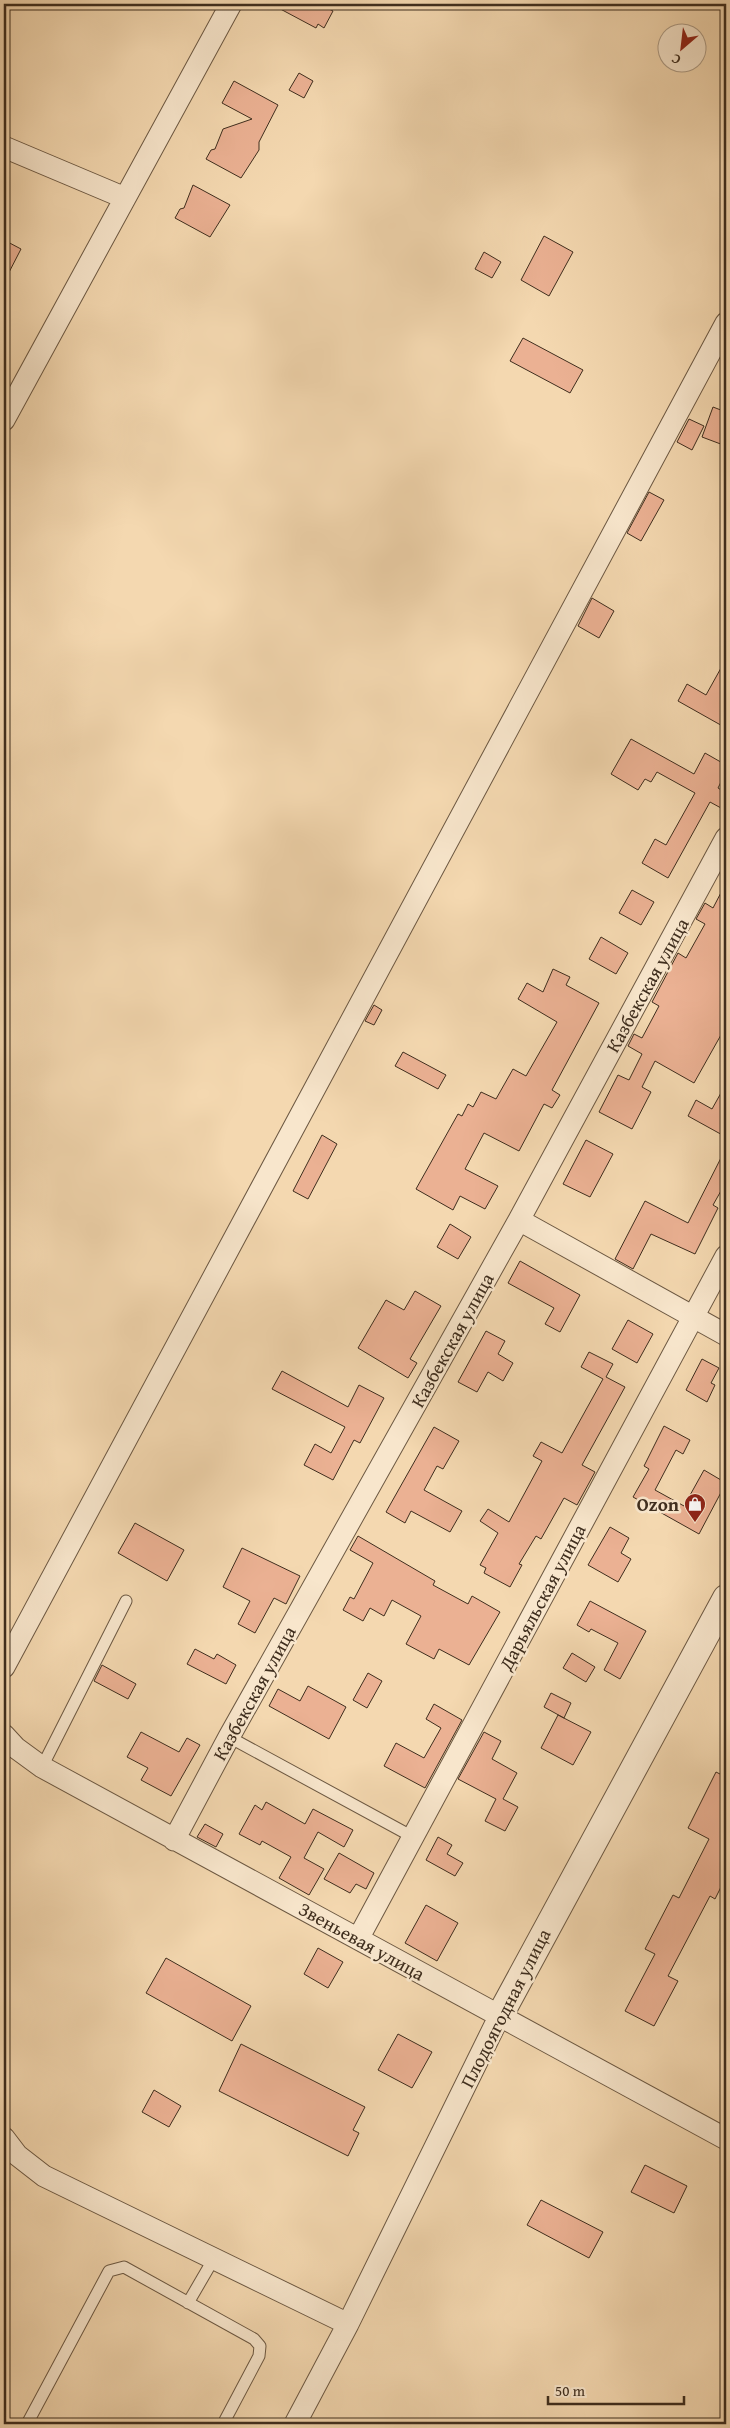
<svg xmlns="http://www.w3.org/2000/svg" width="730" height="2428" viewBox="0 0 730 2428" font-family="'Gentium Book Plus',serif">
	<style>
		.building { fill: #ebb193; stroke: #3f2e1e }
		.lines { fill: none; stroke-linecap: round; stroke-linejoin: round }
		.service-casing { stroke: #6c5842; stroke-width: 13 }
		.minor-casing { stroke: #6c5842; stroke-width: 23 }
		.tertiary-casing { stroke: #6c5842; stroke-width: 28 }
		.service { stroke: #f8e6cc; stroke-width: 11 }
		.minor { stroke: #f8e6cc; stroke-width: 21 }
		.tertiary { stroke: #f8e6cc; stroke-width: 26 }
		.labels { text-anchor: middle; stroke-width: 5; stroke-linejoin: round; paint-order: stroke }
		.street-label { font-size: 19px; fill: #3f2e1e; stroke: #f8e6cc }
		.poi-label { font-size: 19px; font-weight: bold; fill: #3f2e1e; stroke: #f8e6cc; text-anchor: end }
	</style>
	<rect width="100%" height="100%" fill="#f4d8b0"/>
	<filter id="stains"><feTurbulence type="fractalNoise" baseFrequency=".004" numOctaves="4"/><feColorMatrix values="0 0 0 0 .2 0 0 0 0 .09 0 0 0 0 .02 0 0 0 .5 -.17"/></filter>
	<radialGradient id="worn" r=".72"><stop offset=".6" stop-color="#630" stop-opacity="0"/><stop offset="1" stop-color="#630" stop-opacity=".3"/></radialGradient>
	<path class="building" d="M 271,4 L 329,4 L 327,8 L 333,11 L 324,28 L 318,24 L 316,28 Z
		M 299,73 L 313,81 L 304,98 L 289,90 Z
		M 234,81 L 278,105 L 259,142 L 259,150 L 241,178 L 206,159 L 211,150 L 215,149 L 223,129 L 252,119 L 222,103 Z
		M 193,185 L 230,205 L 210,237 L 175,218 L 180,209 L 184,208 Z
		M 544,236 L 573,252 L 549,296 L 521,280 Z
		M 4,240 L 21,249 L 4,282 Z
		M 484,252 L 501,262 L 492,278 L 475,269 Z
		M 523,338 L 583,370 L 570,393 L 510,361 Z
		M 713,407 L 726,412 L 726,446 L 702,437 Z
		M 689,419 L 704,426 L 692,450 L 677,442 Z
		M 649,492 L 664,500 L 641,541 L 627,533 Z
		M 592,598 L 614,611 L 599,638 L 578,626 Z
		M 726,659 L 726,728 L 678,701 L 687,684 L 706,695 Z
		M 631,739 L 694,774 L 705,753 L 726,765 L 726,772 L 718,788 L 726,793 L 726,798 L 721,808 L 710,802 L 668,878 L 642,863 L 655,839 L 666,845 L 695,793 L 657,772 L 651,782 L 645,779 L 638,790 L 611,774 Z
		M 726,883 L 726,1026 L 694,1083 L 655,1061 L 642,1087 L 651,1092 L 632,1129 L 599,1112 L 618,1075 L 629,1080 L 642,1054 L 628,1046 L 634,1034 L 642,1038 L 659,1006 L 652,1002 L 678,953 L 686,958 L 705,924 L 696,919 L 705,903 L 713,908 Z
		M 632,890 L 654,902 L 641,925 L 619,913 Z
		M 601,937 L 628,953 L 616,974 L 589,959 Z
		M 553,969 L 570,977 L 566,985 L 599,1003 L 552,1090 L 560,1095 L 552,1108 L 544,1104 L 519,1151 L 484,1133 L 465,1169 L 498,1186 L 485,1209 L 460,1196 L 453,1210 L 416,1189 L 458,1114 L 462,1116 L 468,1104 L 473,1107 L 481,1092 L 496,1099 L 513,1069 L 526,1076 L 557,1022 L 518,999 L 527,983 L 543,992 Z
		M 374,1005 L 382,1010 L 374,1025 L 365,1021 Z
		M 403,1052 L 446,1075 L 438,1089 L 395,1066 Z
		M 726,1084 L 726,1137 L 688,1116 L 696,1100 L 712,1109 Z
		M 322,1135 L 337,1144 L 308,1199 L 293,1191 Z
		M 586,1140 L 613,1154 L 590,1197 L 563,1184 Z
		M 726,1148 L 726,1182 L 713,1205 L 718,1208 L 695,1254 L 651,1234 L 633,1269 L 615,1259 L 645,1201 L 688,1223 Z
		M 450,1224 L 471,1237 L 458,1259 L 437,1247 Z
		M 520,1261 L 580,1295 L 560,1332 L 545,1324 L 554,1308 L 508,1283 Z
		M 415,1291 L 441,1306 L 410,1359 L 417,1363 L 408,1378 L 358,1348 L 386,1300 L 404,1310 Z
		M 628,1320 L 653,1334 L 637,1363 L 612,1349 Z
		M 486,1331 L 505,1341 L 498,1354 L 513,1363 L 503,1381 L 488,1372 L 477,1392 L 458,1382 Z
		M 589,1352 L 613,1364 L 606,1377 L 625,1387 L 582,1465 L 595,1472 L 577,1505 L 564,1498 L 541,1539 L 536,1536 L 519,1564 L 522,1565 L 510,1587 L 484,1573 L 486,1568 L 480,1565 L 498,1533 L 480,1521 L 488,1509 L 509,1522 L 542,1461 L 533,1456 L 541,1442 L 562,1453 L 603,1379 L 581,1367 Z
		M 702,1359 L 719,1368 L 711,1383 L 715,1385 L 707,1402 L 686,1390 Z
		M 282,1371 L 348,1407 L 359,1385 L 384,1398 L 360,1443 L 354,1440 L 333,1480 L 304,1465 L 315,1444 L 331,1453 L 345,1427 L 272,1389 Z
		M 664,1426 L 690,1440 L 683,1454 L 676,1450 L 655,1490 L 684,1506 L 704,1470 L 726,1483 L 699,1534 L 633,1497 L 649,1469 L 644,1466 Z
		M 434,1427 L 459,1441 L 443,1469 L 437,1466 L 424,1490 L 462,1511 L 450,1532 L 411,1511 L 405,1523 L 386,1512 Z
		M 135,1523 L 184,1550 L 167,1581 L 118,1553 Z
		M 610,1527 L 629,1538 L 621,1553 L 631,1559 L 618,1582 L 588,1565 Z
		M 358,1536 L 435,1581 L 433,1585 L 468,1604 L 472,1596 L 500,1612 L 469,1665 L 439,1649 L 434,1659 L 406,1644 L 421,1616 L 392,1600 L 384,1616 L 370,1608 L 363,1621 L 343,1610 L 350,1597 L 354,1599 L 373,1563 L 350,1550 Z
		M 242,1548 L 300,1576 L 286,1604 L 274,1598 L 255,1633 L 238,1624 L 250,1601 L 223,1587 Z
		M 590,1601 L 646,1631 L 620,1679 L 604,1670 L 618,1643 L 591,1629 L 589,1632 L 577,1625 Z
		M 195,1649 L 214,1659 L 217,1654 L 236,1665 L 226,1684 L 187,1664 Z
		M 572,1653 L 595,1667 L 586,1682 L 563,1668 Z
		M 102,1665 L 136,1684 L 128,1699 L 94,1681 Z
		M 368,1673 L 382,1681 L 367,1708 L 353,1700 Z
		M 308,1686 L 346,1707 L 329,1739 L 269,1706 L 278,1689 L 300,1701 Z
		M 551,1693 L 571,1703 L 564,1718 L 544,1707 Z
		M 434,1704 L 462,1720 L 425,1788 L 384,1766 L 396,1743 L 424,1758 L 441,1728 L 426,1719 Z
		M 558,1715 L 591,1732 L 573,1765 L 541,1748 Z
		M 141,1732 L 179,1752 L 187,1738 L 200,1745 L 171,1796 L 141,1780 L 148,1768 L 127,1757 Z
		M 484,1732 L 501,1741 L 492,1759 L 517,1773 L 503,1799 L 518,1807 L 505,1831 L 485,1821 L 496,1799 L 458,1779 Z
		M 716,1772 L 726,1777 L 726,1877 L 715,1899 L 710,1896 L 668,1976 L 678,1981 L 654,2026 L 625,2011 L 655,1954 L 645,1949 L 673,1895 L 679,1898 L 709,1839 L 688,1828 Z
		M 266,1802 L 305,1824 L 313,1809 L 353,1830 L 344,1847 L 318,1832 L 304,1858 L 324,1869 L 309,1895 L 279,1878 L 291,1857 L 262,1841 L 260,1845 L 239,1834 L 255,1805 L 262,1810 Z
		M 205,1824 L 223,1834 L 216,1847 L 197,1837 Z
		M 438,1837 L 452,1845 L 447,1854 L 463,1863 L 455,1876 L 426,1860 Z
		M 339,1853 L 374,1873 L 366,1889 L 356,1884 L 350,1893 L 324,1879 Z
		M 426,1905 L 458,1923 L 437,1961 L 405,1943 Z
		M 318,1948 L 343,1962 L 328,1988 L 304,1974 Z
		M 166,1958 L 251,2006 L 232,2041 L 146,1993 Z
		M 398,2034 L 432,2052 L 412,2088 L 378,2070 Z
		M 241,2044 L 365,2107 L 353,2130 L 359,2133 L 348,2156 L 219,2091 Z
		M 154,2090 L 181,2106 L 169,2127 L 142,2112 Z
		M 645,2165 L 687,2186 L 674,2213 L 631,2192 Z
		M 541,2200 L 603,2232 L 589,2258 L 527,2225 Z"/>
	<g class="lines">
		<g class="service-casing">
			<path id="service" d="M 229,1737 L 413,1837
				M 42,1767 L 126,1601
				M 188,2303 L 213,2260
				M 27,2424 L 109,2271 L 124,2267 L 254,2339 L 260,2346 L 259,2356 L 223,2424"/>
		</g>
		<g class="minor-casing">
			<path id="minor" d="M 4,147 L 125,198
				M 4,420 L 231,4
				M 519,1220 L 726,1335
				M 4,1667 L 726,323
				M 4,1735 L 16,1748 L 42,1767 L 726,2139
				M 174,1840 L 229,1737 L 519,1220 L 726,838
				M 358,1939 L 726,1256
				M 4,2138 L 17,2155 L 44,2176 L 348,2324
				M 295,2424 L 348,2324 L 499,2017"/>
		</g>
		<g class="tertiary-casing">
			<path id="tertiary" d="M 499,2017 L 726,1598"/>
		</g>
		<use href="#service" class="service"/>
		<use href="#minor" class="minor"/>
		<use href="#tertiary" class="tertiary"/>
	</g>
	<defs>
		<g id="shop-pin" transform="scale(1.125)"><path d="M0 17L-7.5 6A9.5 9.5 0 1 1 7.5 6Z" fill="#8f2418" stroke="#f8e6cc"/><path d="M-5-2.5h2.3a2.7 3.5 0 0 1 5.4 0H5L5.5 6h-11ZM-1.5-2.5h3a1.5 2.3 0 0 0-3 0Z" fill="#fff"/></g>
	</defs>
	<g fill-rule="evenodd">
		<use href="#shop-pin" x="695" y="1504"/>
	</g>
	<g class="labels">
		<g class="street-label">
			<text transform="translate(647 985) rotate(-61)" y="7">Казбекская улица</text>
			<text transform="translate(452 1340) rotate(-61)" y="7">Казбекская улица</text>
			<text transform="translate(542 1597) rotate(-62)" y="7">Дарьяльская улица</text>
			<text transform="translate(254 1693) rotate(-61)" y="7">Казбекская улица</text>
			<text transform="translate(362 1941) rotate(29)" y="7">Звеньевая улица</text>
			<text transform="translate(505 2008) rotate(-63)" y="7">Плодоягодная улица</text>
		</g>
		<g class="poi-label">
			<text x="679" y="1511">Ozon</text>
		</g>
	</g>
	<rect width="730" height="2428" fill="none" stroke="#f4d8b0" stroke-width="20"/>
	<rect x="5" y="5" width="720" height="2418" fill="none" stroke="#3f2e1e" stroke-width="2.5"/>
	<rect x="10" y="10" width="710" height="2408" fill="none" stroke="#3f2e1e"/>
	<g transform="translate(682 48) rotate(208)"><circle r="24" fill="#f8e6cc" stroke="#ae9c86"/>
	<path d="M0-4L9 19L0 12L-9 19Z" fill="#8f2418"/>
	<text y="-8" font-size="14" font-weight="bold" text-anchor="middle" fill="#3f2e1e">С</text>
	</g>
	<path d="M548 2396v8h136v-8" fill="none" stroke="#3f2e1e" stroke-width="2.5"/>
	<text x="555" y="2396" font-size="15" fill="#3f2e1e" stroke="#f8e6cc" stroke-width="4" paint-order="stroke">50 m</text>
	<rect width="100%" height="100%" filter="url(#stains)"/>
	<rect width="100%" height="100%" fill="url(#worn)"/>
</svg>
